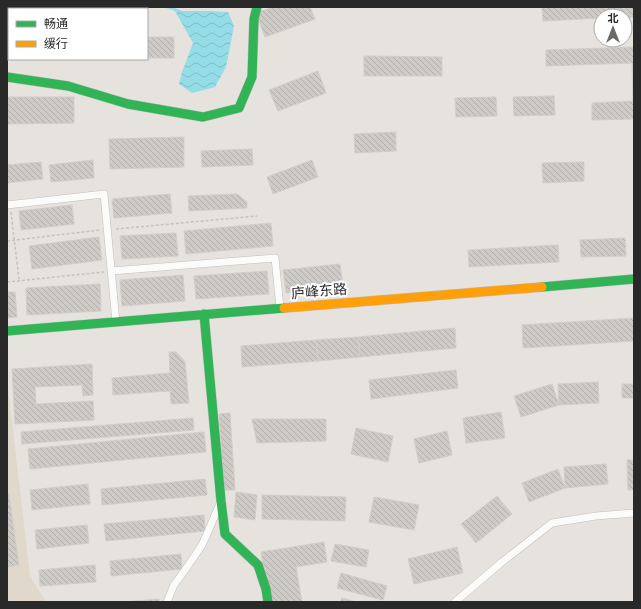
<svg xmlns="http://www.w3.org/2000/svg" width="641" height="609" viewBox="0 0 641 609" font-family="Signika,'Noto Sans SC',sans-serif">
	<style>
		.education { fill: #e1d8cc }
		.water { fill: url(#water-waves) }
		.building { fill: url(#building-back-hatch); stroke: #d1ceca }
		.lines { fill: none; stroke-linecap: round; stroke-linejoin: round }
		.street-casing { stroke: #c0bfbf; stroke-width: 8 }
		.fast-casing { stroke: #c0bfbf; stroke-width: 10 }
		.slow-casing { stroke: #c0bfbf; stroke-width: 10 }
		.path { stroke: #c3c2c2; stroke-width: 1.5; stroke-dasharray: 3 2; stroke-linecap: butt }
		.street { stroke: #fbfbfa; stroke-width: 7 }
		.fast { stroke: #30b455; stroke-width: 9 }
		.slow { stroke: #ff9f0a; stroke-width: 9 }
		.labels { text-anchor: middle; stroke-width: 4; stroke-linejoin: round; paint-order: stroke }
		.street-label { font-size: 14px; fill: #292929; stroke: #fff }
	</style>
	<defs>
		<pattern id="water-waves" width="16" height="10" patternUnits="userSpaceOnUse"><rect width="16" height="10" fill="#94dce6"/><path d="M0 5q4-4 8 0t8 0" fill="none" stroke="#80bdc5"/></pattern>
		<pattern id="building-back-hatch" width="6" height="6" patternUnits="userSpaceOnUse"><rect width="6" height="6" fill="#cecbc7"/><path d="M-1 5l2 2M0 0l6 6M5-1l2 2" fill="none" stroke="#b1aeab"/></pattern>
	</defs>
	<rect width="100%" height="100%" fill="#e6e2de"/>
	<path class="education" d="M 7,379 L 30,576 L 46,602 L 7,602 Z"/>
	<path class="water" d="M 163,7 L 173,7 L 182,11 L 208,11 L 228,12 L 234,26 L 226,67 L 215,87 L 192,93 L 179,84 L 182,72 L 193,43 L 175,11 Z"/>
	<path class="building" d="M 7,7 L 77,7 L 77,9 L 9,9 L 9,26 L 7,26 Z
		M 274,7 L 310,7 L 315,19 L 265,37 L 256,13 Z
		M 542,7 L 634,7 L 634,17 L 625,18 L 625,16 L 601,16 L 601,18 L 543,21 Z
		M 147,37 L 174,37 L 174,58 L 147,58 Z
		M 634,47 L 634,119 L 592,120 L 592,103 L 633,101 L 632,63 L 546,66 L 546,50 Z
		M 364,56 L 442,57 L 442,76 L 364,76 Z
		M 318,71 L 326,93 L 278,111 L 269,90 Z
		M 554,96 L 555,115 L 514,116 L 513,97 Z
		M 7,97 L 74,97 L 74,123 L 7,124 Z
		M 496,97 L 497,116 L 456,117 L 455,98 Z
		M 396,132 L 396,151 L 355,153 L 354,134 Z
		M 184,137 L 184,167 L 110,169 L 109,139 Z
		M 252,149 L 253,165 L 202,167 L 201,151 Z
		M 93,160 L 94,178 L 51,182 L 49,165 Z
		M 312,160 L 318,177 L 273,194 L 267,177 Z
		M 41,162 L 43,179 L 7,183 L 7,165 Z
		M 584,162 L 584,181 L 543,183 L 542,163 Z
		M 170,194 L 172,213 L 114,218 L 112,199 Z
		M 237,194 L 247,202 L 247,208 L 189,211 L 188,196 Z
		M 72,205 L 74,224 L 21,230 L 19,211 Z
		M 271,223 L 273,246 L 186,254 L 184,231 Z
		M 176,233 L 178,256 L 122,259 L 120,236 Z
		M 99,237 L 102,260 L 32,269 L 29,246 Z
		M 625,238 L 626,256 L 581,257 L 580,240 Z
		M 558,245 L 559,262 L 469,267 L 468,250 Z
		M 340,264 L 343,286 L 286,293 L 283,270 Z
		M 267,271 L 269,294 L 196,299 L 194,276 Z
		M 183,275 L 185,301 L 122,306 L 120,280 Z
		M 100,284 L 101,311 L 27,315 L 26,288 Z
		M 7,292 L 15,292 L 17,317 L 7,318 Z
		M 634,318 L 634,341 L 523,348 L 522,325 Z
		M 455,328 L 456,348 L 360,357 L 358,337 Z
		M 358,337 L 360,357 L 318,361 L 316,340 Z
		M 316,340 L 318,361 L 242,367 L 241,346 Z
		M 169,352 L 176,352 L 181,357 L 185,362 L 189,403 L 171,404 L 170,391 L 113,395 L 112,378 L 170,373 Z
		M 92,364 L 93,395 L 83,396 L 82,385 L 35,387 L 36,404 L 93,401 L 94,420 L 15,424 L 12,369 Z
		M 456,370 L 458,388 L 371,399 L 369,380 Z
		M 598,382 L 599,403 L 559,405 L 558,384 Z
		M 552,384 L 559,405 L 521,417 L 514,396 Z
		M 622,384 L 634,384 L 634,398 L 622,398 Z
		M 501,412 L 505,438 L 466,443 L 463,418 Z
		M 230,413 L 235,490 L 224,490 L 219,414 Z
		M 193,418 L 194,430 L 22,444 L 21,432 Z
		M 252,419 L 326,419 L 326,441 L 257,443 Z
		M 356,428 L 393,436 L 388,462 L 351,454 Z
		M 447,431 L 452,455 L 419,463 L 414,439 Z
		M 204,432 L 206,452 L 30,469 L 28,449 Z
		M 627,460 L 634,460 L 634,490 L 628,490 Z
		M 606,464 L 608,484 L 565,488 L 564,467 Z
		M 558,469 L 565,488 L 529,502 L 522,483 Z
		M 205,479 L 207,495 L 102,505 L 101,489 Z
		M 88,484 L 90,504 L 32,510 L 30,490 Z
		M 236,492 L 257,495 L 255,520 L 234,517 Z
		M 7,494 L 9,494 L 19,565 L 7,567 Z
		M 262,495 L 346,497 L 345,521 L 262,519 Z
		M 497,496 L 512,514 L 476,543 L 461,524 Z
		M 374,497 L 419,505 L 414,530 L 369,522 Z
		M 204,515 L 205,531 L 106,541 L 104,524 Z
		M 87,525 L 89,543 L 37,549 L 35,530 Z
		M 324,542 L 327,562 L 296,567 L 302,602 L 269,602 L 261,552 Z
		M 335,544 L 369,550 L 366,567 L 331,561 Z
		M 457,547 L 463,573 L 414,584 L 408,559 Z
		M 181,554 L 182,569 L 111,576 L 110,561 Z
		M 95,565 L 96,582 L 40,586 L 39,570 Z
		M 341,573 L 387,586 L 383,600 L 337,588 Z
		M 342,598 L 356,602 L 340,602 Z
		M 159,599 L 159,602 L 123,602 Z"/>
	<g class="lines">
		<g class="street-casing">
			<path id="street" d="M 7,205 L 104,194 L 116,322
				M 111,271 L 275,258 L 280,308
				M 167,602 L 174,585 L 185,570 L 202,545 L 207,534 L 221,501
				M 455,602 L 502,562 L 552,523 L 596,516 L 634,513"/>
		</g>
		<g class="fast-casing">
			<path id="fast" d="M 7,77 L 68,86 L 128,104 L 203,117 L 239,108 L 252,77 L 254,19 L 257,7
				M 542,287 L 634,279
				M 204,314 L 221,501 L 225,534 L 258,565 L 266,589 L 268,602
				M 7,331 L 284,308"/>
		</g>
		<g class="slow-casing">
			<path id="slow" d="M 284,308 L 542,287"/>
		</g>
		<path class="path" d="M 11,212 L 19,280
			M 116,229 L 257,216
			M 7,241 L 100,230
			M 7,282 L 104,272"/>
		<use href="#street" class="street"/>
		<use href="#fast" class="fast"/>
		<use href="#slow" class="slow"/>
	</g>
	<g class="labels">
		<g class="street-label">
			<text transform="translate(319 291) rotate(-5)" y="5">庐峰东路</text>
		</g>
	</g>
	<rect width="641" height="609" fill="none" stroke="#292929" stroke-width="16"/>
	<rect x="8" y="8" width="140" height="52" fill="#ffffff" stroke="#a9a9a9"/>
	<rect x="16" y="21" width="20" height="6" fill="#30b455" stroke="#a9a9a9"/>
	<text x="44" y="28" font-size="12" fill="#292929">畅通</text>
	<rect x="16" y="41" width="20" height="6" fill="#ff9f0a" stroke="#a9a9a9"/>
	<text x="44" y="48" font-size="12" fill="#292929">缓行</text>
	<g transform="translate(613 28)"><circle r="19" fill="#ffffff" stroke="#a9a9a9"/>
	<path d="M0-3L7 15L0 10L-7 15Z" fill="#6b6a68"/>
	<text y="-6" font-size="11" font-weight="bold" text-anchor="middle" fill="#292929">北</text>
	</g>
</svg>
